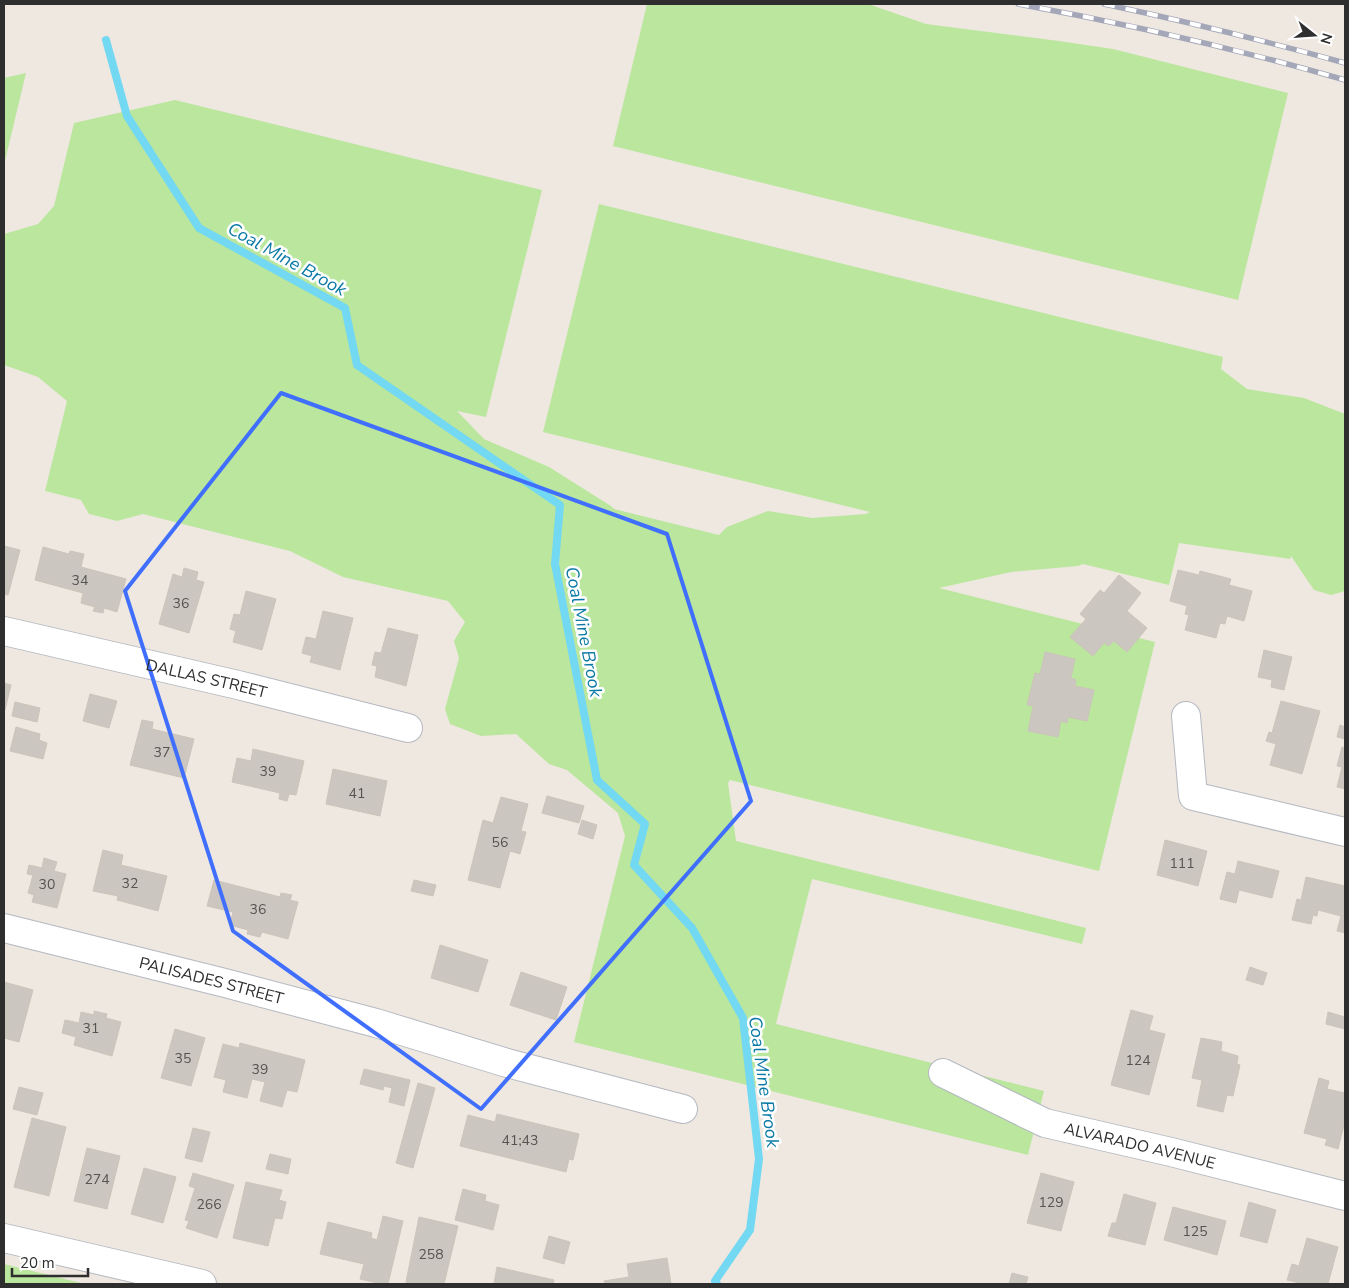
<svg xmlns="http://www.w3.org/2000/svg" width="1349" height="1288" viewBox="0 0 1349 1288" font-family="'Nunito Sans',sans-serif">
	<style>
		.green { fill: #bae69d }
		.lines { fill: none; stroke-linecap: round; stroke-linejoin: round }
		.stream { stroke: #73d8f2; stroke-width: 8 }
		.building { fill: #cbc6bf; stroke: #cbc4ba }
		.minor-casing { stroke: #b4b8c1; stroke-width: 30 }
		.minor { stroke: #fff; stroke-width: 28 }
		.rail-casing { stroke: #a3a7b8; stroke-width: 5.5 }
		.rail { stroke: #fff; stroke-width: 4; stroke-dasharray: 11; stroke-linecap: butt }
		.marked { fill: none; stroke: #406ffd; stroke-width: 4; stroke-linejoin: round }
		.labels { text-anchor: middle; stroke-width: 5; stroke-linejoin: round; paint-order: stroke }
		.number-label { font-size: 14px; fill: #555452 }
		.street-label { font-size: 16px; fill: #2e2e2e; stroke: #fff }
		.water-label { font-size: 18px; font-style: italic; fill: #0b79a5; stroke: #fff }
	</style>
	<rect width="100%" height="100%" fill="#efe8e1"/>
	<path class="green" d="M 647,4 L 871,5 L 926,24 L 1059,41 L 1113,49 L 1288,93 L 1238,300 L 613,146 Z
		M 26,73 L 4,165 L 4,78 Z
		M 175,100 L 542,190 L 486,417 L 457,411 L 484,439 L 549,467 L 611,506 L 614,509 L 719,535 L 727,527 L 768,511 L 812,518 L 865,514 L 870,512 L 543,432 L 599,204 L 1223,357 L 1221,369 L 1247,389 L 1304,398 L 1345,414 L 1345,591 L 1331,595 L 1314,590 L 1291,556 L 1290,559 L 1179,543 L 1169,585 L 1083,564 L 1078,566 L 1011,572 L 939,588 L 1155,642 L 1099,871 L 730,780 L 728,783 L 736,841 L 1086,928 L 1082,944 L 812,879 L 776,1024 L 1044,1091 L 1028,1155 L 574,1042 L 625,836 L 618,813 L 567,770 L 549,764 L 516,734 L 481,736 L 450,724 L 445,709 L 459,658 L 454,641 L 465,622 L 448,601 L 343,577 L 290,551 L 143,514 L 117,521 L 89,514 L 81,500 L 45,491 L 67,401 L 38,377 L 4,365 L 4,234 L 38,224 L 54,206 L 74,123 Z
		M 4,1264 L 85,1284 L 4,1284 Z"/>
	<g class="lines">
		<path class="stream" d="M 106,40 L 127,116 L 199,228 L 345,308 L 357,365 L 560,505 L 555,564 L 597,780 L 645,824 L 634,865 L 692,928 L 743,1018 L 759,1159 L 750,1230 L 715,1281 L 717,1284"/>
	</g>
	<path class="building" d="M 4,546 L 20,550 L 8,595 L 4,594 Z
		M 43,547 L 69,554 L 70,551 L 84,554 L 81,567 L 126,579 L 117,612 L 104,608 L 103,613 L 93,611 L 95,607 L 81,603 L 83,593 L 35,580 Z
		M 184,568 L 198,572 L 196,580 L 204,582 L 189,633 L 159,624 L 173,574 L 182,577 Z
		M 1178,570 L 1199,575 L 1200,571 L 1231,579 L 1229,585 L 1252,591 L 1244,621 L 1227,616 L 1225,624 L 1220,623 L 1216,638 L 1185,630 L 1189,615 L 1185,614 L 1187,606 L 1170,601 Z
		M 1119,575 L 1141,593 L 1127,611 L 1147,628 L 1127,652 L 1114,641 L 1109,646 L 1104,643 L 1093,656 L 1070,637 L 1086,619 L 1080,614 L 1100,590 L 1104,593 Z
		M 246,591 L 276,599 L 262,650 L 233,642 L 236,631 L 230,629 L 234,614 L 240,615 Z
		M 323,611 L 353,618 L 340,670 L 310,662 L 312,656 L 302,653 L 306,637 L 316,639 Z
		M 388,628 L 418,635 L 406,686 L 375,677 L 377,666 L 372,665 L 375,652 L 381,653 Z
		M 1264,650 L 1292,657 L 1284,690 L 1271,687 L 1272,680 L 1258,677 Z
		M 1045,652 L 1075,659 L 1071,678 L 1076,680 L 1075,686 L 1094,690 L 1087,721 L 1068,717 L 1067,723 L 1061,721 L 1058,737 L 1028,731 L 1033,706 L 1027,705 L 1035,673 L 1040,674 Z
		M 4,683 L 11,685 L 5,710 L 4,710 Z
		M 90,694 L 117,701 L 109,728 L 83,721 Z
		M 1281,701 L 1320,711 L 1302,774 L 1270,765 L 1276,744 L 1266,741 L 1269,732 L 1272,733 Z
		M 15,702 L 40,708 L 37,722 L 12,716 Z
		M 142,720 L 153,722 L 152,729 L 194,739 L 184,778 L 130,765 Z
		M 1340,725 L 1345,727 L 1345,739 L 1337,737 Z
		M 16,727 L 40,734 L 39,740 L 47,743 L 43,759 L 10,751 Z
		M 1342,747 L 1345,748 L 1345,789 L 1337,787 L 1342,767 L 1337,766 Z
		M 253,749 L 304,761 L 296,795 L 289,794 L 287,801 L 279,799 L 280,793 L 232,782 L 237,758 L 251,761 Z
		M 333,769 L 387,781 L 380,816 L 326,804 Z
		M 547,796 L 584,806 L 579,823 L 542,813 Z
		M 501,797 L 528,804 L 521,831 L 526,832 L 520,854 L 510,851 L 500,888 L 468,880 L 483,820 L 493,823 Z
		M 582,820 L 597,825 L 593,839 L 578,834 Z
		M 1165,840 L 1207,851 L 1198,886 L 1157,875 Z
		M 103,850 L 123,855 L 121,865 L 167,876 L 158,911 L 117,900 L 118,896 L 93,891 Z
		M 44,858 L 57,862 L 54,871 L 66,874 L 57,908 L 32,902 L 34,895 L 28,893 L 33,875 L 27,874 L 29,865 L 42,868 Z
		M 1238,861 L 1279,871 L 1272,898 L 1239,890 L 1236,903 L 1220,899 L 1227,872 L 1235,874 Z
		M 1306,877 L 1345,886 L 1345,933 L 1337,931 L 1341,916 L 1318,910 L 1317,916 L 1313,915 L 1311,924 L 1292,920 L 1297,899 L 1301,900 Z
		M 214,880 L 280,897 L 281,893 L 292,895 L 290,900 L 298,902 L 288,939 L 262,932 L 260,937 L 247,934 L 248,930 L 230,925 L 233,912 L 207,906 Z
		M 414,880 L 436,885 L 433,896 L 411,891 Z
		M 440,945 L 488,960 L 478,992 L 431,978 Z
		M 1250,967 L 1267,973 L 1263,985 L 1246,980 Z
		M 521,972 L 567,987 L 556,1020 L 510,1005 Z
		M 4,982 L 33,990 L 19,1042 L 4,1038 Z
		M 1131,1010 L 1153,1016 L 1149,1030 L 1165,1034 L 1149,1095 L 1111,1085 Z
		M 94,1011 L 107,1014 L 106,1018 L 121,1022 L 112,1056 L 74,1045 L 76,1037 L 62,1033 L 65,1020 L 79,1023 L 81,1012 L 94,1015 Z
		M 1328,1012 L 1345,1017 L 1345,1029 L 1326,1024 Z
		M 175,1029 L 205,1038 L 191,1086 L 161,1078 Z
		M 1201,1038 L 1222,1042 L 1221,1051 L 1238,1056 L 1237,1064 L 1240,1065 L 1233,1096 L 1227,1095 L 1223,1112 L 1197,1106 L 1202,1080 L 1192,1078 Z
		M 240,1043 L 305,1060 L 297,1092 L 287,1090 L 282,1107 L 260,1101 L 265,1082 L 252,1079 L 247,1098 L 223,1092 L 226,1080 L 214,1077 L 223,1044 L 239,1048 Z
		M 364,1069 L 410,1080 L 404,1106 L 389,1102 L 392,1088 L 384,1086 L 383,1090 L 360,1084 Z
		M 1319,1078 L 1329,1081 L 1327,1089 L 1345,1093 L 1345,1121 L 1338,1149 L 1325,1145 L 1327,1139 L 1304,1133 Z
		M 418,1083 L 435,1088 L 413,1168 L 396,1163 Z
		M 19,1087 L 43,1093 L 37,1115 L 13,1109 Z
		M 497,1114 L 579,1134 L 573,1160 L 569,1159 L 566,1172 L 460,1146 L 468,1115 L 495,1122 Z
		M 32,1118 L 66,1127 L 49,1196 L 14,1187 Z
		M 193,1128 L 210,1132 L 202,1162 L 185,1158 Z
		M 87,1148 L 120,1156 L 107,1209 L 74,1201 Z
		M 270,1154 L 291,1159 L 288,1174 L 266,1169 Z
		M 144,1168 L 176,1177 L 163,1223 L 131,1214 Z
		M 193,1173 L 234,1185 L 217,1238 L 186,1228 L 189,1221 L 185,1220 L 195,1188 L 189,1186 Z
		M 1041,1173 L 1074,1182 L 1061,1231 L 1027,1223 Z
		M 246,1182 L 282,1190 L 279,1200 L 286,1202 L 282,1219 L 275,1218 L 268,1246 L 233,1238 Z
		M 463,1189 L 486,1195 L 485,1201 L 499,1205 L 493,1230 L 455,1220 Z
		M 1124,1194 L 1156,1203 L 1145,1245 L 1108,1236 L 1112,1223 L 1116,1223 Z
		M 1249,1202 L 1276,1210 L 1267,1243 L 1240,1236 Z
		M 1173,1207 L 1226,1221 L 1217,1255 L 1164,1240 Z
		M 383,1216 L 403,1221 L 388,1284 L 382,1284 L 360,1279 L 364,1264 L 320,1254 L 328,1222 L 372,1233 L 371,1238 L 377,1240 Z
		M 419,1217 L 458,1226 L 444,1284 L 407,1284 L 406,1282 Z
		M 549,1236 L 570,1242 L 564,1264 L 543,1258 Z
		M 1307,1238 L 1338,1247 L 1328,1284 L 1304,1284 L 1287,1280 L 1292,1264 L 1299,1266 Z
		M 667,1258 L 671,1284 L 605,1284 L 604,1281 L 629,1277 L 627,1264 Z
		M 497,1267 L 554,1280 L 553,1284 L 494,1284 Z
		M 1012,1273 L 1028,1277 L 1026,1284 L 1009,1284 Z"/>
	<g class="lines">
		<g class="minor-casing">
			<g id="minor">
				<path id="s1" d="M 4,631 L 238,685 L 408,728"/>
				<path d="M 1186,716 L 1193,796 L 1345,832"/>
				<path id="s2" d="M 4,928 L 225,983 L 376,1023 L 507,1063 L 683,1109"/>
				<path id="s3" d="M 943,1073 L 1045,1123 L 1171,1152 L 1345,1196"/>
				<path d="M 4,1238 L 202,1284"/>
			</g>
		</g>
		<use href="#minor" class="minor"/>
		<g class="rail-casing">
			<path id="rail" d="M 1018,4 C 1129,24 1237,49 1345,80
				M 1104,4 C 1185,21 1265,41 1345,63"/>
		</g>
		<use href="#rail" class="rail"/>
	</g>
	<path class="marked" d="M 281,393 L 667,534 L 751,801 L 481,1109 L 233,931 L 125,591 Z"/>
	<g class="labels">
		<g class="number-label">
			<text x="80" y="585">34</text>
			<text x="181" y="608">36</text>
			<text x="162" y="757">37</text>
			<text x="268" y="776">39</text>
			<text x="357" y="798">41</text>
			<text x="500" y="847">56</text>
			<text x="1182" y="868">111</text>
			<text x="130" y="888">32</text>
			<text x="47" y="889">30</text>
			<text x="258" y="914">36</text>
			<text x="91" y="1033">31</text>
			<text x="183" y="1063">35</text>
			<text x="1138" y="1065">124</text>
			<text x="260" y="1074">39</text>
			<text x="520" y="1145">41;43</text>
			<text x="97" y="1184">274</text>
			<text x="1051" y="1207">129</text>
			<text x="209" y="1209">266</text>
			<text x="1195" y="1236">125</text>
			<text x="431" y="1259">258</text>
		</g>
		<g class="street-label">
			<text dy="6" stroke="none"><textPath href="#s1" startOffset="208">DALLAS STREET</textPath></text>
			<text dy="6" stroke="none"><textPath href="#s2" startOffset="214">PALISADES STREET</textPath></text>
			<text dy="6" stroke="none"><textPath href="#s3" startOffset="211">ALVARADO AVENUE</textPath></text>
		</g>
		<g class="water-label">
			<text transform="translate(287 259) rotate(29)" y="6">Coal Mine Brook</text>
			<text transform="translate(584 632) rotate(79)" y="6">Coal Mine Brook</text>
			<text transform="translate(764 1082) rotate(82)" y="6">Coal Mine Brook</text>
		</g>
	</g>
	<rect width="1349" height="1288" fill="none" stroke="#2e2e2e" stroke-width="10"/>
	<g transform="translate(1314 35) rotate(107)" stroke="#ffffff" stroke-width="4" paint-order="stroke">
	<path d="M0-4L9 19L0 12L-9 19Z" fill="#2e2e2e"/>
	<text y="-8" font-size="14" font-weight="bold" text-anchor="middle" fill="#2e2e2e">N</text>
	</g>
	<path d="M12 1268v8h76v-8" fill="none" stroke="#2e2e2e" stroke-width="2.5"/>
	<text x="20" y="1268" font-size="15" fill="#2e2e2e" stroke="#ffffff" stroke-width="4" paint-order="stroke">20 m</text>
</svg>
